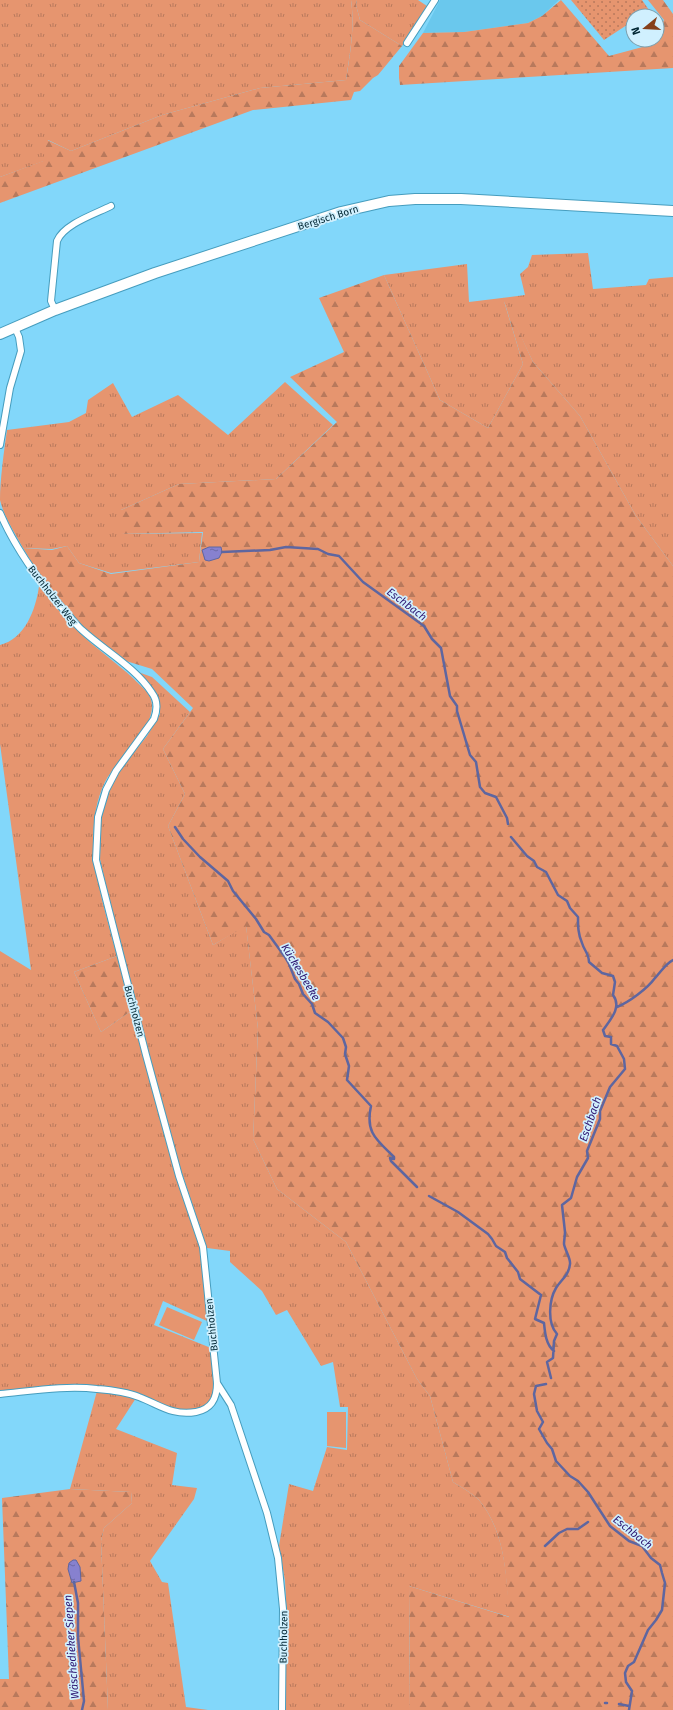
<svg xmlns="http://www.w3.org/2000/svg" width="673" height="1710" viewBox="0 0 673 1710" font-family="'Fira Sans',sans-serif">
	<style>
		.built { fill: #6ac8ed }
		.grass { fill: url(#grass-tufts) }
		.forest { fill: url(#forest-firs) }
		.garden { fill: url(#garden-dots) }
		.pitch { fill: #e6956f }
		.water { fill: url(#water-ripples); stroke: #5e66a0 }
		.lines { fill: none; stroke-linecap: round; stroke-linejoin: round }
		.stream { stroke: #5e66a0; stroke-width: 2.5 }
		.street-casing { stroke: #469dbe; stroke-width: 8 }
		.primary-casing { stroke: #469dbe; stroke-width: 12 }
		.street { stroke: #fff; stroke-width: 6 }
		.primary { stroke: #fff; stroke-width: 10 }
		.labels { text-anchor: middle; stroke-width: 3.5; stroke-linejoin: round; paint-order: stroke }
		.street-label { font-size: 10px; fill: #002633; stroke: #d0f0fe }
		.water-label { font-size: 11px; font-style: italic; fill: #2e1571; stroke: #d0f0fe }
	</style>
	<defs>
		<pattern id="grass-tufts" width="24" height="20" patternUnits="userSpaceOnUse"><rect width="24" height="20" fill="#e6956f"/><path d="M3 7l-1-3M5 7V3M7 7l1-3M15 17l-1-3M17 17v-4M19 17l1-3" fill="none" stroke="#b8795c"/></pattern>
		<pattern id="forest-firs" width="22" height="20" patternUnits="userSpaceOnUse"><rect width="22" height="20" fill="#e6956f"/><path d="M5 1l3.5 6h-7zM16 11l3.5 6h-7z" fill="#b8795c"/></pattern>
		<pattern id="garden-dots" width="8" height="8" patternUnits="userSpaceOnUse"><rect width="8" height="8" fill="#e6956f"/><path d="M2 2h.1M6 6h.1" fill="none" stroke="#b8795c" stroke-width="1.8" stroke-linecap="round"/></pattern>
		<pattern id="water-ripples" width="26" height="14" patternUnits="userSpaceOnUse"><rect width="26" height="14" fill="#8781cf"/><path d="M2 4q2-2 4 0t4 0M15 11q2-2 4 0t4 0" fill="none" stroke="#6c69a9"/></pattern>
	</defs>
	<rect width="100%" height="100%" fill="#82d7fa"/>
	<path class="built" d="M 440,0 L 559,0 L 542,16 L 528,23 L 464,32 L 423,33 Z"/>
	<path class="grass" d="M 0,0 L 351,0 C 355,27 350,53 346,80 L 260,88 L 162,115 L 71,151 L 48,140 L 44,161 L 0,177 Z
		M 357,0 L 418,0 L 427,6 L 402,46 L 360,20 L 356,5 Z
		M 588,253 L 593,289 L 646,285 L 649,279 L 673,277 L 673,566 L 636,516 L 580,416 L 533,362 L 504,301 L 523,364 L 488,428 L 440,400 L 384,275 L 467,264 L 469,302 L 525,295 L 520,274 L 528,267 L 532,255 Z
		M 285,382 L 333,425 L 276,479 L 179,484 L 121,510 L 121,534 L 202,533 L 199,562 L 111,573 L 79,563 L 67,546 L 52,549 L 23,548 C 15,533 4,517 0,500 C 0,480 4,451 7,430 L 69,422 L 86,413 L 88,400 L 113,383 L 132,417 L 178,395 L 228,435 Z
		M 39,586 C 52,602 64,618 79,632 C 96,649 116,662 134,679 C 139,685 147,690 150,697 C 162,724 116,759 105,782 C 79,836 103,901 117,956 L 74,972 L 101,1032 L 131,1011 L 159,1108 L 179,1185 L 201,1249 L 207,1321 L 163,1301 L 154,1325 L 211,1348 L 214,1391 L 211,1400 L 205,1406 L 196,1410 L 178,1410 L 97,1387 L 0,1392 L 0,951 L 31,970 L 0,744 L 0,645 C 25,639 36,609 39,586 Z
		M 138,672 L 152,677 L 190,712 L 163,749 L 185,794 L 168,826 L 213,945 L 246,925 L 258,1029 L 253,1139 L 277,1189 L 346,1242 L 417,1379 L 430,1396 L 453,1482 C 461,1487 472,1493 479,1500 C 506,1533 506,1576 510,1617 L 409,1586 L 410,1710 L 285,1710 L 287,1619 L 285,1581 L 279,1546 L 289,1484 L 313,1491 L 327,1447 L 347,1450 L 348,1407 L 340,1407 L 333,1362 L 321,1366 L 287,1310 L 276,1315 L 262,1291 L 230,1262 L 230,1251 L 207,1248 L 178,1161 L 119,942 L 100,859 L 101,814 L 109,790 L 118,772 L 147,736 L 160,714 L 160,707 L 158,697 Z
		M 97,1391 L 136,1398 L 116,1429 L 177,1453 L 172,1485 L 197,1488 L 194,1499 L 150,1561 L 162,1582 L 168,1583 L 186,1707 L 208,1710 L 108,1710 L 101,1541 L 104,1528 L 132,1503 L 131,1492 L 70,1489 Z"/>
	<path class="forest" d="M 351,0 L 357,0 L 356,5 L 360,20 L 402,46 L 378,75 L 373,78 L 360,91 L 354,92 L 351,100 L 253,110 L 0,203 L 0,177 L 43,161 L 47,140 L 71,151 L 162,115 L 260,88 L 346,80 C 350,54 355,27 351,0 Z
		M 561,0 L 609,56 L 650,45 L 653,40 L 657,40 L 657,33 L 664,20 L 648,0 L 663,0 L 673,14 L 673,68 L 400,85 L 399,78 L 399,66 L 423,33 L 464,32 L 528,23 L 542,16 Z
		M 384,275 L 440,400 L 488,428 L 523,364 L 503,297 L 533,362 L 580,416 L 636,516 L 673,566 L 673,1710 L 410,1710 L 409,1586 L 509,1617 C 506,1576 506,1533 479,1500 C 472,1493 461,1487 453,1482 L 430,1396 L 417,1379 L 346,1242 L 277,1189 L 253,1139 L 258,1029 L 246,926 L 213,945 L 168,826 L 185,794 L 163,749 L 193,708 L 152,669 L 126,661 L 83,629 L 48,589 L 23,548 L 52,550 L 67,546 L 79,563 L 111,574 L 199,562 L 203,532 L 121,534 L 121,510 L 179,484 L 276,479 L 337,422 L 290,377 L 344,352 L 319,298 Z
		M 117,956 L 131,1011 L 101,1032 L 74,972 Z
		M 70,1489 L 131,1492 L 132,1503 L 104,1528 L 101,1541 L 108,1710 L 0,1710 L 0,1679 L 9,1679 L 2,1498 Z"/>
	<path class="garden" d="M 571,0 L 642,0 L 649,10 L 640,16 L 633,16 L 633,21 L 604,40 Z"/>
	<path class="pitch" d="M 167,1307 L 202,1322 L 194,1340 L 159,1325 Z
		M 327,1412 L 346,1412 L 346,1448 L 327,1446 Z"/>
	<path class="water" d="M 209,547 L 221,547 L 222,552 L 219,558 L 209,561 L 205,560 L 202,550 Z
		M 73,1560 L 76,1560 L 80,1567 L 81,1581 L 72,1583 L 68,1569 L 69,1563 Z"/>
	<g class="lines">
		<path class="stream" d="M 222,552 L 270,550 L 286,547 L 318,549 L 328,554 L 339,556 L 363,582 L 424,626 L 432,639 L 441,648 L 450,696 L 457,706 L 457,711 L 470,755 L 476,762 L 480,787 L 485,793 L 496,797 L 507,818 L 508,824
			M 175,827 L 183,839 L 200,857 L 228,881 L 233,891 L 256,919 L 264,932 L 269,935 L 285,957 L 289,964 L 295,979 L 299,984 L 303,994 L 312,1004 L 315,1013 L 328,1022 L 343,1038 L 346,1047 L 345,1054 L 349,1066 L 347,1080 L 371,1106 C 365,1133 377,1140 394,1157 L 394,1159 L 390,1158 L 391,1161 L 417,1187
			M 511,837 L 527,856 L 534,861 L 537,867 L 546,872 L 558,895 L 567,901 L 570,908 L 578,917 C 578,926 578,934 582,943 C 584,950 589,954 589,962 L 602,973 L 613,976 L 615,982 L 613,995 C 622,1007 611,1019 603,1030 L 605,1036 L 611,1037 L 611,1044 L 617,1046 L 624,1059 L 625,1069 L 610,1087 L 600,1111 L 600,1119 L 587,1151 L 588,1158 L 577,1177 L 571,1198 L 562,1205 C 563,1214 564,1223 565,1232 C 565,1235 564,1241 564,1244 C 565,1250 571,1259 570,1264 C 569,1275 561,1280 556,1288 C 549,1300 547,1323 557,1334 L 554,1341 L 553,1358 L 547,1362 L 551,1378
			M 617,1007 C 629,1002 647,989 655,978 C 661,972 665,964 673,960
			M 429,1196 L 458,1212 L 488,1234 L 492,1239 L 496,1246 L 505,1252 L 507,1258 L 518,1272 L 520,1279 L 541,1295 L 535,1319 L 544,1323 C 545,1333 546,1345 554,1351
			M 546,1384 L 536,1386 L 534,1394 L 537,1411 L 543,1422 L 539,1429 L 547,1443 L 552,1449 L 556,1461 L 570,1476 L 578,1481 L 588,1492 L 610,1526 L 629,1541 L 642,1546 L 651,1558 L 660,1565 L 662,1573 L 665,1583 L 662,1610 L 656,1620 L 648,1630 L 634,1662 L 628,1666 L 625,1673 L 626,1682 L 632,1691 L 629,1710
			M 545,1546 L 559,1533 L 567,1529 L 578,1529 L 588,1522
			M 74,1582 L 78,1603 L 78,1637 L 84,1701 L 82,1710
			M 605,1703 L 607,1703
			M 619,1704 L 629,1706"/>
		<g class="street-casing">
			<path id="street" d="M 407,43 L 435,0
				M 55,310 L 51,301 L 57,241 C 64,224 95,214 111,206
				M 0,445 L 10,388 L 21,351 L 19,337 L 15,328
				M 0,513 C 15,548 39,581 64,610 C 70,616 75,624 82,630 C 105,651 135,667 152,693 C 158,701 157,711 154,719 L 116,771 L 106,790 L 98,817 L 96,860 L 146,1055 L 179,1176 L 203,1247 L 217,1383 C 217,1398 212,1409 196,1412 C 172,1416 160,1405 139,1397 C 127,1392 110,1390 97,1389 C 67,1385 31,1391 0,1394
				M 217,1383 L 231,1405 L 267,1513 L 278,1558 L 283,1609 L 282,1710"/>
		</g>
		<g class="primary-casing">
			<path id="primary" d="M 0,334 L 55,310 L 155,273 L 341,212 L 389,201 L 415,199 L 461,199 L 673,211"/>
		</g>
		<use href="#street" class="street"/>
		<use href="#primary" class="primary"/>
	</g>
	<g class="labels">
		<g class="street-label">
			<text transform="translate(328 217) rotate(-17)" y="4">Bergisch Born</text>
			<text transform="translate(53 595) rotate(52)" y="4">Buchholzer Weg</text>
			<text transform="translate(135 1011) rotate(75)" y="4">Buchholzen</text>
			<text transform="translate(211 1325) rotate(-96)" y="4">Buchholzen</text>
			<text transform="translate(283 1637) rotate(-89)" y="4">Buchholzen</text>
		</g>
		<g class="water-label">
			<text transform="translate(407 604) rotate(37)" y="4">Eschbach</text>
			<text transform="translate(301 972) rotate(59)" y="4">Kückesbeeke</text>
			<text transform="translate(590 1119) rotate(-71)" y="4">Eschbach</text>
			<text transform="translate(633 1532) rotate(38)" y="4">Eschbach</text>
			<text transform="translate(71 1647) rotate(-94)" y="4">Wäschedieker Siepen</text>
		</g>
	</g>
	<g transform="translate(645 28) rotate(252)"><circle r="19" fill="#d0f0fe" stroke="#7d9fad"/>
	<path d="M0-3L7 15L0 10L-7 15Z" fill="#86401a"/>
	<text y="-6" font-size="11" font-weight="bold" text-anchor="middle" fill="#002633">N</text>
	</g>
</svg>
